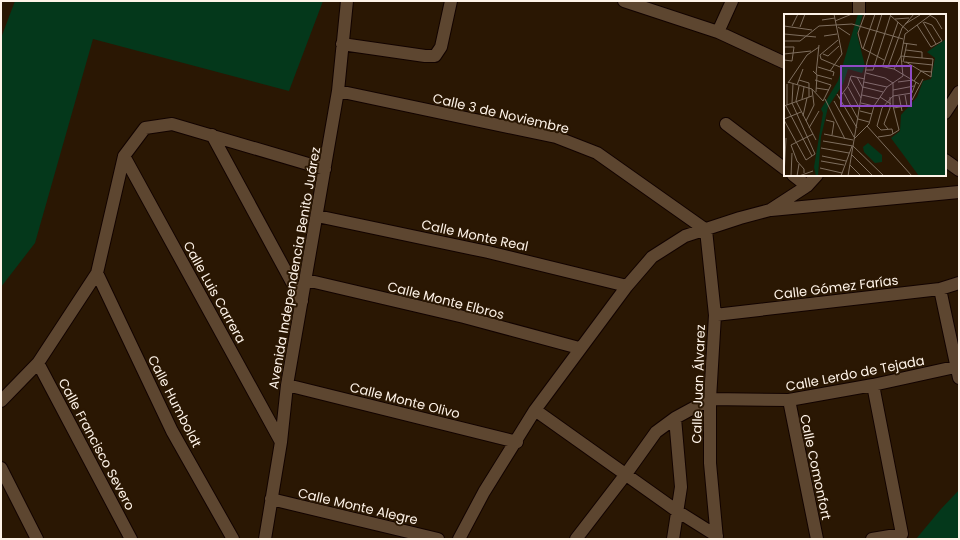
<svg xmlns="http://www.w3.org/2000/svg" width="960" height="540" viewBox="0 0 960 540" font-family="Poppins,sans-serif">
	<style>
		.green { fill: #04381b }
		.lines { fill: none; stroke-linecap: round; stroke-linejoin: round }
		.minor-casing { stroke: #120300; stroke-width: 14 }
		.minor { stroke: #5d4630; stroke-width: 12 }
		.labels { text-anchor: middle; stroke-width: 4; stroke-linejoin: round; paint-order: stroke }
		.street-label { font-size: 13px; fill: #fef3e8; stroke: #2a1703 }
		.inset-road { fill: none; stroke: #7f6f5f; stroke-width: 1 }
		.view { fill: #8f4ac5; fill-opacity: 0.15; stroke: #8f4ac5; stroke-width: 2 }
		.inset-edge { fill: none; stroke: #fef3e8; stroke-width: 2 }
	</style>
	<rect width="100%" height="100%" fill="#2a1703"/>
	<path class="green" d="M 15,1 L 323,1 L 289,91 L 93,39 L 35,243 L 1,287 L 1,38 Z
		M 959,490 L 959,539 L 916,539 L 941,509 Z"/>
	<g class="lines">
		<g class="minor-casing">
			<path id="minor" d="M 624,1 L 718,32 L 785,63
				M 859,15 L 859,1
				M 718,32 L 732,1
				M 342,44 L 425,56 L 435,56 L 441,47 L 451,1
				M 338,91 L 556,137 L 597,153 L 706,230 L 715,315 L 710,399 L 710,463 L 717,539
				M 945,113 L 959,92
				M 726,124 L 785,169
				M 212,135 L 302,301
				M 124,156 L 281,442
				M 945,160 L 959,170
				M 793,175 L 807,186
				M 771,210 L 959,192
				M 317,216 L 488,252 L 627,286
				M 97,273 L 172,431 L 233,539
				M 306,280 L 464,317 L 579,348
				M 940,289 L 959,378
				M 715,315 L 940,289 L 959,283
				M 38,363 L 131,539
				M 287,385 L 517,442
				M 789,400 L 817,539
				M 1,401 L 38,363 L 97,273 L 124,156 L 145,128 L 172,124 L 325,169
				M 535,410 L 677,511 L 717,536
				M 1,468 L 37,539
				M 271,499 L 438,539
				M 265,539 L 281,442 L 287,385 L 338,91 L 347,1
				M 459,539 L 484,492 L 535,410 L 627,286 L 652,257 L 685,236 L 740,218 L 770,210 L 807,186 L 817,175
				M 576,539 L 626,474 L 656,432 L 675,418 L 710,399 L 789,400 L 873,385 L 959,366
				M 673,539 L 681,487 L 675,418
				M 872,539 L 902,534 L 873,385"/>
		</g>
		<use href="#minor" class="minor"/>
	</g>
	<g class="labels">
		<g class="street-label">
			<text transform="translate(501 113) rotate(13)" y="5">Calle 3 de Noviembre</text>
			<text transform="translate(475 235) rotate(12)" y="5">Calle Monte Real</text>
			<text transform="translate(294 268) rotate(-80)" y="5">Avenida Independencia Benito Juárez</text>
			<text transform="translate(836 287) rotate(-7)" y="5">Calle Gómez Farías</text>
			<text transform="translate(215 292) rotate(61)" y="5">Calle Luis Carrera</text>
			<text transform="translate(446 300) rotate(14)" y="5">Calle Monte Elbros</text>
			<text transform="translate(855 373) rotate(-11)" y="5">Calle Lerdo de Tejada</text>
			<text transform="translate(698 384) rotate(-88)" y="5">Calle Juan Álvarez</text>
			<text transform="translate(405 400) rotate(14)" y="5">Calle Monte Olivo</text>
			<text transform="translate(175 401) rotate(63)" y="5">Calle Humboldt</text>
			<text transform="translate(97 444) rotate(62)" y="5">Calle Francisco Severo</text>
			<text transform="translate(816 467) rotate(78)" y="5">Calle Comonfort</text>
			<text transform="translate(358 506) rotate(13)" y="5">Calle Monte Alegre</text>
		</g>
	</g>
	<g transform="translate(784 14)">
		<rect width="162" height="162" fill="#2a1703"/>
		<path d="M 74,0 L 79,0 L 73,20 L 81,52 L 78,59 L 64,55 L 59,70 L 44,93 L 37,123 L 34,162 L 32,162 L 30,153 L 39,99 L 37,95 L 54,67 ZM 162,25 L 162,162 L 135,162 L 107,124 L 116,117 L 117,101 L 133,83 L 139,67 L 147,65 L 151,44 L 143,38 ZM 84,129 L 98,141 L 98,148 L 91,149 L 80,138 L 79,133 Z" fill="#04381b"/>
		<path class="inset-road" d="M 50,0 L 58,40M 81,0 L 74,19 L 78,34 L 100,46M 144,0 L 152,5 L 158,15M 107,2 L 124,17M 111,5 L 125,4M 38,6 L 51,4M 51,7 L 68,0M 139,8 L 152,30M 121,10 L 136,1M 133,11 L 147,33 L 158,27 L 148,11 L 140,8M 0,12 L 28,16M 8,12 L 14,0M 16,13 L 21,0M 54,13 L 66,21M 0,20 L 32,23M 40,22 L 53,20M 0,27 L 16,27 L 35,12 L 68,10 L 119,25M 119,29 L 133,31M 0,33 L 10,33 L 8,47 L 0,46M 79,35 L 91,0M 122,36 L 138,38 L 138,44M 0,40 L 27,37M 39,40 L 44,42 L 55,32M 36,41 L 37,45 L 56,53M 36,41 L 54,26M 119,48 L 123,29M 120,48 L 149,51M 90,51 L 110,55 L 135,70M 99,51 L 114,8M 34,53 L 50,58 L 49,62M 104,53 L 118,14 L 130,0M 110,55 L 117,42 L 149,45 L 147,63 L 122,48M 82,56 L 89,56 L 107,0M 29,57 L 33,61 L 48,65M 46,57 L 58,40M 82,59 L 101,64 L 109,69 L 109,92 L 115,116 L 107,121 L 94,123M 32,60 L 35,31M 73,63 L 79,74M 66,64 L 77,84M 15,66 L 25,69 L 25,83M 130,67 L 137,57 L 148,58M 4,68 L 28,75 L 39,87 L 47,71 L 31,66M 80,68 L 103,73M 114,68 L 129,66M 4,69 L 23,41 L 35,33M 13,71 L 19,55M 15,72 L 12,87 L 32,126M 64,73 L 76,95M 79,73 L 99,78M 32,74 L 45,76M 109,76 L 130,72M 32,78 L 33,61M 60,79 L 74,105 L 85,108M 53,80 L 73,114M 78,81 L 95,85M 115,82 L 118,97M 96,83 L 107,90M 55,84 L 64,72 L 67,62 L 81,65M 18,85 L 20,73M 41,85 L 61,125M 128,86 L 139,65M 50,87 L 70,123M 77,89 L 90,92M 3,91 L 3,70M 0,92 L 28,82M 2,92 L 28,142M 109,94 L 123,92 L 121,81M 76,97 L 88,100M 19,102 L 23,84M 0,105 L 17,98M 0,106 L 22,146 L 31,140 L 8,89 L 9,70M 42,106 L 50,108 L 48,121M 22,107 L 30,91 L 28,75M 83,112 L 128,162M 25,114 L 35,97M 104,115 L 100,110 L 106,94 L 106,83M 40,120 L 69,126M 109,120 L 108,115 L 97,116 L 93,112 L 98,94 L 109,82 L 128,79 L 132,68M 70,125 L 85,110 L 90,92 L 103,73 L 119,62 L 117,42 L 121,20 L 148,0M 39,127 L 69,132 L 100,162M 37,134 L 65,139M 68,141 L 89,162M 38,142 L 62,147M 37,147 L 60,151M 66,151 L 77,162M 36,154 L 58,159M 20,159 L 20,155 L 13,147 L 7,131 L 29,120M 0,162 L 2,124M 7,162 L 8,139M 13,162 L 15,150M 15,162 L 29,157M 57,162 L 68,132M 64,162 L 83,48 L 98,0"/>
		<path class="view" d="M 57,52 L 127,52 L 127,92 L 57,92 Z"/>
		<rect width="162" height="162" class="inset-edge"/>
	</g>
	<rect width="960" height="540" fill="none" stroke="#fef3e8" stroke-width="4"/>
</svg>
